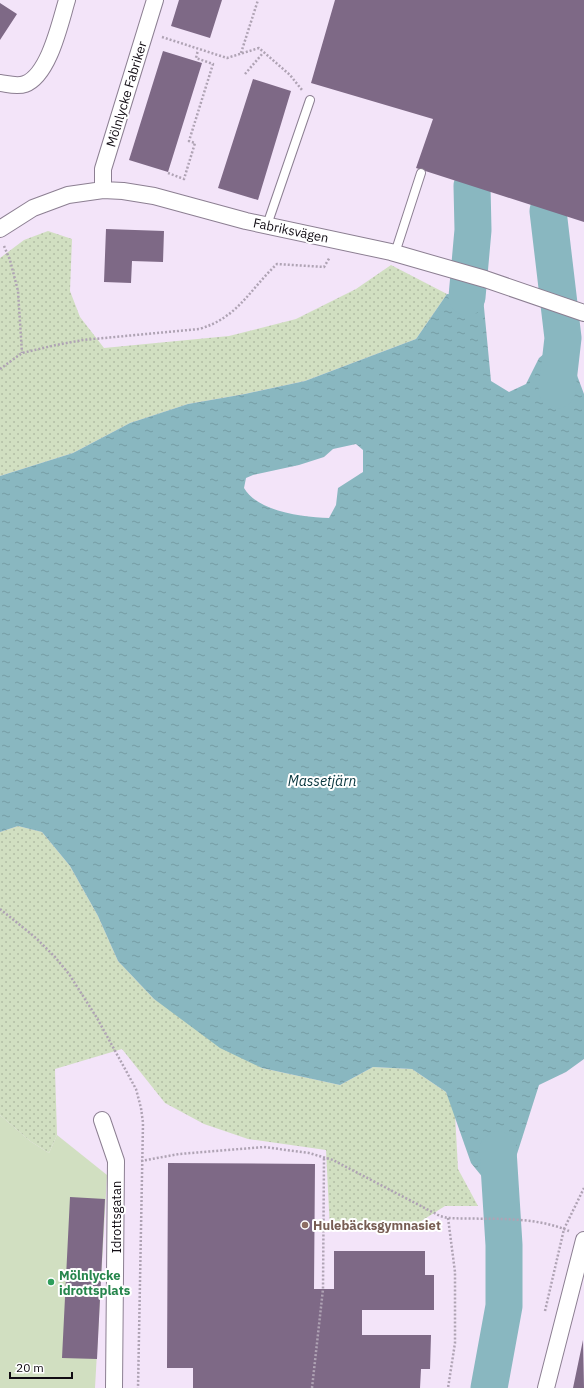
<svg xmlns="http://www.w3.org/2000/svg" width="584" height="1388" viewBox="0 0 584 1388" font-family="'IBM Plex Sans',sans-serif">
	<style>
		.grass { fill: url(#grass-dots) }
		.pitch { fill: #d1dfc1 }
		.water { fill: url(#water-ripples); fill-rule: evenodd }
		.lines { fill: none; stroke-linecap: round; stroke-linejoin: round }
		.river { stroke: #89b7c0; stroke-width: 37 }
		.building { fill: #7e6986 }
		.lane-casing { stroke: #8c7f92; stroke-width: 10 }
		.street-casing { stroke: #8c7f92; stroke-width: 18 }
		.path { stroke: #afa3b4; stroke-width: 2.5; stroke-dasharray: 2 2; stroke-linecap: butt }
		.lane { stroke: #fff; stroke-width: 8 }
		.street { stroke: #fff; stroke-width: 16 }
		.education-dot { fill: #8d6e63; stroke: #fff; stroke-width: 1.5 }
		.leisure-dot { fill: #2e9e5b; stroke: #fff; stroke-width: 1.5 }
		.labels { text-anchor: middle; stroke-width: 4; stroke-linejoin: round; paint-order: stroke }
		.street-label { font-size: 13px; fill: #110c13; stroke: #fff }
		.education-label { font-size: 13px; font-weight: bold; fill: #785e54; stroke: #fff; text-anchor: start }
		.leisure-label { font-size: 13px; font-weight: bold; fill: #27864d; stroke: #fff; text-anchor: start }
		.water-label { font-size: 14px; font-style: italic; fill: #07353d; stroke: #fff }
	</style>
	<defs>
		<pattern id="grass-dots" width="8" height="8" patternUnits="userSpaceOnUse"><rect width="8" height="8" fill="#d1dfc1"/><path d="M2 2h.1M6 6h.1" fill="none" stroke="#b2bea5" stroke-width="1.8" stroke-linecap="round"/></pattern>
		<pattern id="water-ripples" width="26" height="14" patternUnits="userSpaceOnUse"><rect width="26" height="14" fill="#89b7c0"/><path d="M2 4q2-2 4 0t4 0M15 11q2-2 4 0t4 0" fill="none" stroke="#759ca4"/></pattern>
	</defs>
	<rect width="100%" height="100%" fill="#f3e4f9"/>
	<path class="grass" d="M 48,231 L 72,239 L 70,291 L 80,317 L 104,348 L 229,336 L 296,319 L 356,289 L 391,265 L 447,294 L 416,339 L 305,381 L 245,394 L 188,404 L 130,423 L 73,453 L 0,476 L 0,258 L 24,240 Z
		M 18,826 L 42,832 L 70,866 L 98,916 L 118,961 L 154,999 L 262,1068 L 340,1085 L 373,1067 L 412,1069 L 446,1092 L 455,1114 L 458,1169 L 478,1206 L 445,1206 L 415,1225 L 330,1230 L 326,1150 L 248,1139 L 204,1124 L 165,1103 L 122,1049 L 55,1069 L 57,1135 L 49,1153 L 30,1141 L 0,1115 L 0,832 Z"/>
	<path class="pitch" d="M 0,1115 L 30,1141 L 49,1153 L 57,1135 L 107,1175 L 95,1388 L 0,1388 Z"/>
	<path class="water" d="M 447,294 L 483,297 L 491,381 L 509,392 L 526,384 L 539,358 L 563,338 L 584,394 L 584,1059 L 566,1072 L 539,1085 L 502,1201 L 471,1163 L 446,1092 L 412,1069 L 373,1067 L 340,1085 L 262,1068 L 220,1048 L 154,999 L 118,961 L 98,916 L 70,866 L 42,832 L 18,826 L 0,832 L 0,476 L 73,453 L 130,423 L 188,404 L 245,394 L 305,381 L 416,339 ZM 356,444 L 363,450 L 363,472 L 338,488 L 336,505 L 329,518 C 303,517 258,512 244,488 L 246,478 L 253,475 L 299,465 L 324,457 L 333,449 Z"/>
	<g class="lines">
		<path class="river" d="M 548,211 L 563,338 L 557,390
			M 467,297 L 473,230 L 472,186
			M 489,1388 L 504,1306 L 504,1245 L 498,1150"/>
	</g>
	<path class="building" d="M 179,0 L 222,0 L 210,38 L 171,26 Z
		M 335,0 L 584,0 L 584,222 L 416,168 L 433,119 L 311,83 Z
		M 0,3 L 17,14 L 0,40 Z
		M 163,51 L 202,63 L 168,172 L 129,160 Z
		M 253,79 L 291,91 L 258,200 L 218,188 Z
		M 106,229 L 164,231 L 163,262 L 132,261 L 131,283 L 104,282 Z
		M 168,1163 L 315,1164 L 314,1289 L 334,1289 L 334,1251 L 425,1251 L 425,1275 L 434,1275 L 434,1310 L 362,1310 L 362,1335 L 431,1335 L 430,1369 L 421,1369 L 420,1388 L 193,1388 L 193,1368 L 167,1368 Z
		M 70,1197 L 105,1199 L 97,1359 L 62,1358 Z
		M 583,1340 L 584,1388 L 573,1388 Z"/>
	<g class="lines">
		<g class="lane-casing">
			<path id="lane" d="M 267,225 L 310,100
				M 395,253 L 421,173"/>
		</g>
		<g class="street-casing">
			<path id="street" d="M 0,83 C 8,84 17,87 25,84 C 49,75 60,23 67,0
				M 103,190 L 103,169 L 155,0
				M 0,229 L 33,208 L 68,195 L 103,190 L 123,191 L 154,196 L 246,221 L 391,252 L 485,279 L 584,313
				M 102,1120 L 116,1161 L 114,1388
				M 546,1388 L 584,1240"/>
		</g>
		<path class="path" d="M 162,37 L 227,58 L 259,48 L 290,75 L 302,90
			M 241,53 L 258,0
			M 245,74 L 263,53
			M 168,173 L 184,179 L 195,143 L 189,141 L 213,64 L 196,58 L 198,50
			M 4,246 L 10,260 L 18,291 L 22,353
			M 0,369 L 22,353 L 56,345 L 83,340 L 199,329 C 238,318 250,289 277,264 L 324,267 L 330,257
			M 0,909 L 36,938 L 55,957 L 69,974 L 97,1018 L 136,1089 L 141,1108 L 143,1123 L 138,1388
			M 141,1161 L 179,1154 L 264,1147 L 309,1153 L 333,1160 L 440,1216 L 448,1218 C 488,1220 532,1215 569,1231
			M 448,1218 L 455,1272 L 455,1343 L 448,1388
			M 545,1311 L 564,1229 L 584,1188
			M 312,1388 L 323,1289 L 324,1157"/>
		<use href="#lane" class="lane"/>
		<use href="#street" class="street"/>
	</g>
	<circle class="education-dot" cx="305" cy="1225" r="4"/>
	<circle class="leisure-dot" cx="51" cy="1282" r="4"/>
	<g class="labels">
		<g class="street-label">
			<text transform="translate(126 94) rotate(-73)" y="5">Mölnlycke Fabriker</text>
			<text transform="translate(291 230) rotate(12)" y="5">Fabriksvägen</text>
			<text transform="translate(116 1217) rotate(-90)" y="5">Idrottsgatan</text>
		</g>
		<g class="education-label">
			<text x="313" y="1230">Hulebäcksgymnasiet</text>
		</g>
		<g class="leisure-label">
			<text x="59" y="1280">Mölnlycke<tspan x="59" dy="15">idrottsplats</tspan></text>
		</g>
		<g class="water-label">
			<text x="322" y="786">Massetjärn</text>
		</g>
	</g>
	<path d="M10 1372v6h62v-6" fill="none" stroke="#110c13" stroke-width="2"/>
	<text x="16" y="1372" font-size="12" fill="#110c13" stroke="#ffffff" stroke-width="3" paint-order="stroke">20 m</text>
</svg>
